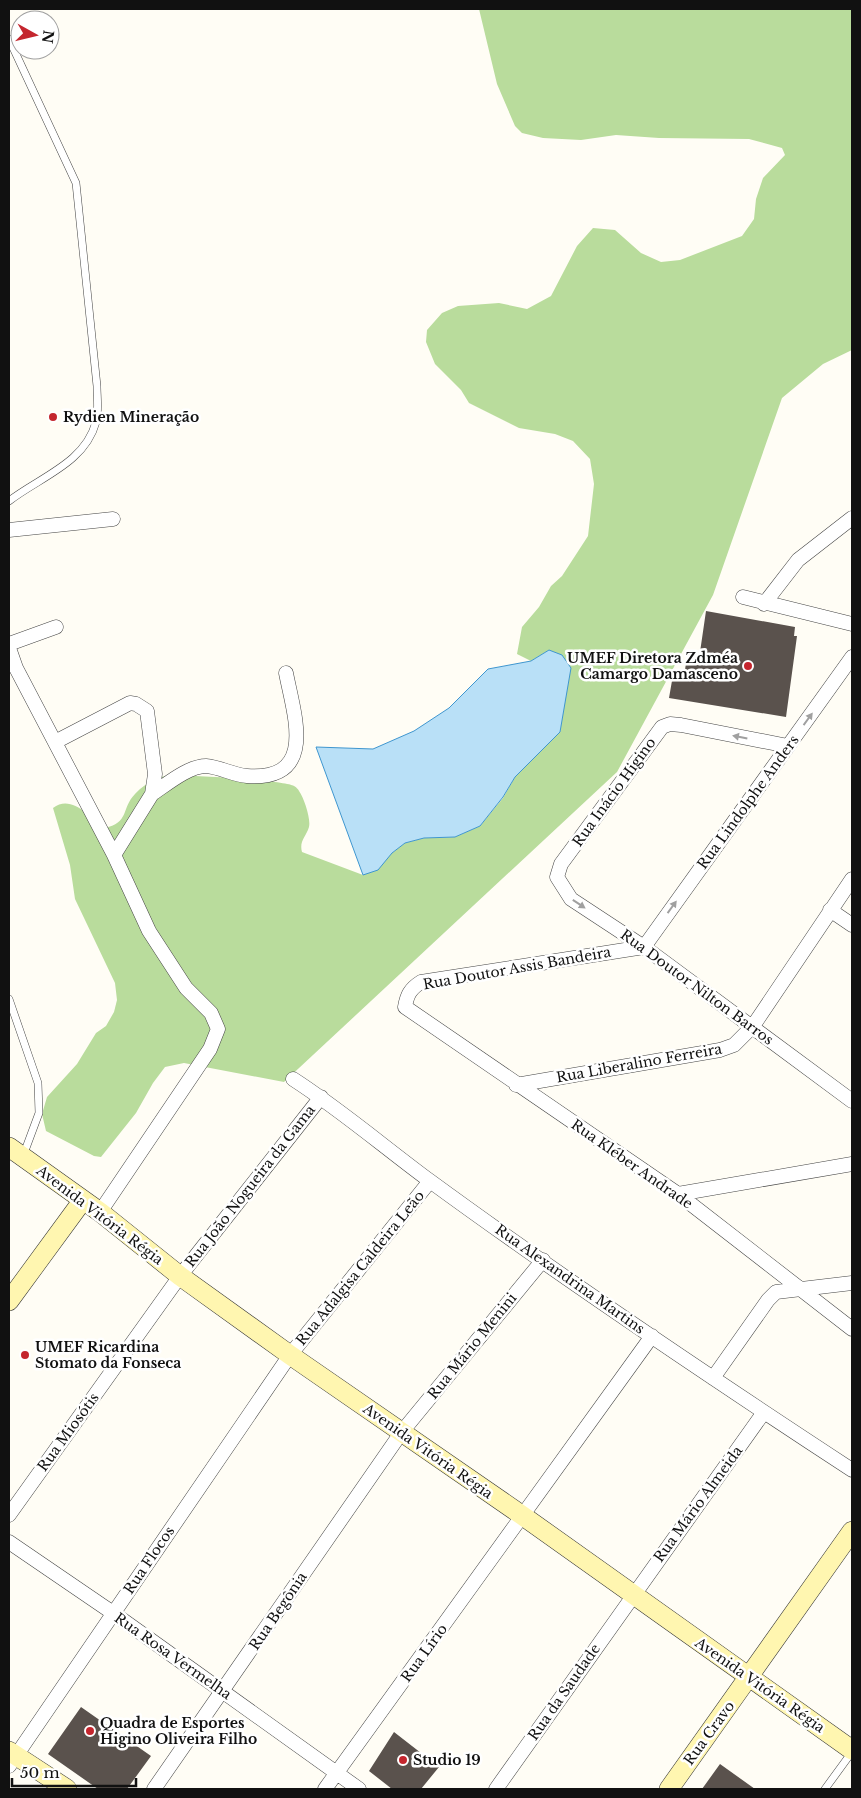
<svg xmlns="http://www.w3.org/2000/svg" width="861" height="1798" viewBox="0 0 861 1798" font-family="'Libre Baskerville',serif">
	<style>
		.forest { fill: #b9dc9c }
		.water { fill: #b9e0f7; stroke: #3f96cf }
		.building { fill: #5a524d }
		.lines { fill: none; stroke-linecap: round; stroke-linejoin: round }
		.lane-casing { stroke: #444; stroke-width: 8 }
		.street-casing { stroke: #444; stroke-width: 15 }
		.secondary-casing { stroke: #333; stroke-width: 20 }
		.lane { stroke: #fff; stroke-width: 7 }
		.street { stroke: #fff; stroke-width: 14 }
		.secondary { stroke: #fff6b0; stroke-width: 19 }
		.oneway { fill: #a0a0a0 }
		.poi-dot { fill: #c4262e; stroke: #fff; stroke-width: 2 }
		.labels { text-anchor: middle; stroke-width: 5; stroke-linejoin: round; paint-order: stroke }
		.poi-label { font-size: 14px; font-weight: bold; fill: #111; stroke: #fff; text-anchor: start }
		.street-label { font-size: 14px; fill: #111; stroke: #fff }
	</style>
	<rect width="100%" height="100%" fill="#fffdf5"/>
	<path class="forest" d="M 479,9 L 852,9 L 852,350 L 823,364 L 782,398 L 713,595 L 617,772 L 284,1082 L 184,1063 L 165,1067 L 153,1083 L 136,1113 L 101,1157 L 94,1156 L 46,1131 L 42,1114 L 47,1097 L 77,1064 L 96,1033 L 106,1026 L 114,1012 L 117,1000 L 115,983 L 75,899 L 70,865 L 53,808 C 71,794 89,816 104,828 C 130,823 121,808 135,794 C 140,788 153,779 161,777 C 172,773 284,780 294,786 C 295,786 299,790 299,791 C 304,798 311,819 309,827 C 306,837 299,841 302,852 L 363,875 L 405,843 L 424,838 L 455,837 L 480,826 L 503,798 L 515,777 L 560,732 L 564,704 L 549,650 L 531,661 L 517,654 L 522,627 L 539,607 L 551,586 L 562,576 L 588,536 L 594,484 L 590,459 L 573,441 L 555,434 L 519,428 L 469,403 L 461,390 L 435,364 L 426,342 L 427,330 L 442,313 L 458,306 L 499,303 L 527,309 L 551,296 L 577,246 L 593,228 L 615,230 L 641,253 L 661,262 L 680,260 L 742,236 L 754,219 L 756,199 L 763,178 L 785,155 L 782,148 L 749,139 L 659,138 L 616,135 L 581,140 L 543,138 L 522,133 L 515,126 L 497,84 Z"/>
	<path class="water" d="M 549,650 L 562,655 L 571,668 L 560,732 L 515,777 L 503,797 L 480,826 L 455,837 L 424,838 L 405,843 L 392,853 L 378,870 L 363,875 L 316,747 L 373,749 L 414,731 L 449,708 L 488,669 L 531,661 Z"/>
	<path class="building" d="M 706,611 L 795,627 L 794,636 L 797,636 L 786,717 L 669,698 L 673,675 L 684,676 L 687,657 L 699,659 Z
		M 81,1707 L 151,1756 L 127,1789 L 98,1789 L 48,1754 Z
		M 394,1732 L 439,1767 L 421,1789 L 392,1789 L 369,1771 Z
		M 720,1764 L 755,1789 L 702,1789 Z"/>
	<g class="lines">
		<g class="lane-casing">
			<path id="lane" d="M 9,39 L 76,183 L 97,386 C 97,397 99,411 96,422 C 85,463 40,477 9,501
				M 9,999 L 38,1083 L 39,1113 L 23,1156
				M 825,1789 L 852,1752"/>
		</g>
		<g class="street-casing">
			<path id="street" d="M 9,530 L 113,519
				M 743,597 L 852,624
				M 764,604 L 798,560 L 852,518
				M 9,644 L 56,627
				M 9,648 L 16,668 L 114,855 L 149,931 L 186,988 L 211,1013 L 218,1029 L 210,1049 L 100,1212
				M 55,742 L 130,703 L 136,704 L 147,711 L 155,774 L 152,794 L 114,855
				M 788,746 L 681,725 L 670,724 L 662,727 L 561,864 L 557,877 L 571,899 L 644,947 L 852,1101
				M 152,794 C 166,785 188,766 206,766 C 220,767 233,775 247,776 C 318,781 294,715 286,673
				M 830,910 L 852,925
				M 644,947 L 421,982 C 410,989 407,995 405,1007 L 678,1194 L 852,1329
				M 644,947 L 852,657
				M 293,1079 C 341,1110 384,1147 430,1181 C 568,1282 710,1377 852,1470
				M 516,1085 L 720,1050 L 734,1045 L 753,1026 L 852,879
				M 678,1194 L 852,1164
				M 713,1378 L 768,1300 L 776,1292 L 852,1283
				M 9,1515 L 180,1276 L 321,1097
				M 9,1542 L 113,1613 L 359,1789
				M 9,1766 L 290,1355 L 430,1181
				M 154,1789 L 401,1433 L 543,1260
				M 325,1789 L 652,1336
				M 496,1789 L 764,1412"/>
		</g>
		<g class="secondary-casing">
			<path id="secondary" d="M 9,1147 L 100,1212 L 180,1276 L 290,1355 L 523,1516 L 852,1750
				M 9,1301 L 83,1200
				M 9,1751 L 67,1789
				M 669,1789 L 852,1531"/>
		</g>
		<use href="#lane" class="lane"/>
		<use href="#street" class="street"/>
		<use href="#secondary" class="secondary"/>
	</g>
	<defs><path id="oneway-solid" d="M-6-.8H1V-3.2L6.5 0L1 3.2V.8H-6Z" transform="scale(1.25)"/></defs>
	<g class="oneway">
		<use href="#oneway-solid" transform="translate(808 719) rotate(-54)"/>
		<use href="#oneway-solid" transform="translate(740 737) rotate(-169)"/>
		<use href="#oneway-solid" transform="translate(579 904) rotate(34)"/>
		<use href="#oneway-solid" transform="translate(672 907) rotate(-54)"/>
	</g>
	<g class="poi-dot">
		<circle cx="53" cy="417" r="5"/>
		<circle cx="748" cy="666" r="5"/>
		<circle cx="25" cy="1355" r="5"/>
		<circle cx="90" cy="1731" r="5"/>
		<circle cx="403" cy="1760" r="5"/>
	</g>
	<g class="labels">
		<g class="poi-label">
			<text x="63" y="422">Rydien Mineração</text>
			<text x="738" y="663" text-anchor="end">UMEF Diretora Zdméa<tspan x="738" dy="16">Camargo Damasceno</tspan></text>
			<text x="35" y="1352">UMEF Ricardina<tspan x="35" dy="16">Stomato da Fonseca</tspan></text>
			<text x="100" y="1728">Quadra de Esportes<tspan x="100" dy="16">Higino Oliveira Filho</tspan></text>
			<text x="413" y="1765">Studio 19</text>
		</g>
		<g class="street-label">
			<text transform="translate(614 792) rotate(-54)" y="5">Rua Inácio Higino</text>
			<text transform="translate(748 802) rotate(-54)" y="5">Rua Lindolphe Anders</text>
			<text transform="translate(517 968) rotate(-10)" y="5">Rua Doutor Assis Bandeira</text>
			<text transform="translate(697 987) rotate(36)" y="5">Rua Doutor Nilton Barros</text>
			<text transform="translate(639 1063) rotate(-10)" y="5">Rua Liberalino Ferreira</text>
			<text transform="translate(632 1164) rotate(35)" y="5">Rua Kléber Andrade</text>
			<text transform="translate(250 1186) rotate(-52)" y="5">Rua João Nogueira da Gama</text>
			<text transform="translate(100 1215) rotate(37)" y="5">Avenida Vitória Régia</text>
			<text transform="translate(360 1268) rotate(-51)" y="5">Rua Adalgisa Caldeira Leão</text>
			<text transform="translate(570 1279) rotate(35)" y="5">Rua Alexandrina Martins</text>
			<text transform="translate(472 1346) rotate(-51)" y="5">Rua Mário Menini</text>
			<text transform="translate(68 1432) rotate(-54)" y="5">Rua Miosótis</text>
			<text transform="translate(428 1451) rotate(35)" y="5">Avenida Vitória Régia</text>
			<text transform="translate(698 1504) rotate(-54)" y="5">Rua Mário Almeida</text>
			<text transform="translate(149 1560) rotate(-56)" y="5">Rua Flocos</text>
			<text transform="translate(278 1611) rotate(-56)" y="5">Rua Begônia</text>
			<text transform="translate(424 1653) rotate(-54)" y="5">Rua Lírio</text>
			<text transform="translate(173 1656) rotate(35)" y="5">Rua Rosa Vermelha</text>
			<text transform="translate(760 1685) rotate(35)" y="5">Avenida Vitória Régia</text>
			<text transform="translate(564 1692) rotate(-55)" y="5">Rua da Saudade</text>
			<text transform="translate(709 1733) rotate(-54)" y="5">Rua Cravo</text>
		</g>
	</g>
	<rect width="861" height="1798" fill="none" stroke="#111111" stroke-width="20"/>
	<g transform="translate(35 35) rotate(98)"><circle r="24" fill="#ffffff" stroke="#a0a0a0"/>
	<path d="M0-4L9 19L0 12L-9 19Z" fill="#c4262e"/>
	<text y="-8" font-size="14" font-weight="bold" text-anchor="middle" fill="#111111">N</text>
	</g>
	<path d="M12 1778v8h124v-8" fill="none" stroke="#111111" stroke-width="2.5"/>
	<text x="20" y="1778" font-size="15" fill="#111111" stroke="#ffffff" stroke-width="4" paint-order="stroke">50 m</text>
</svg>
